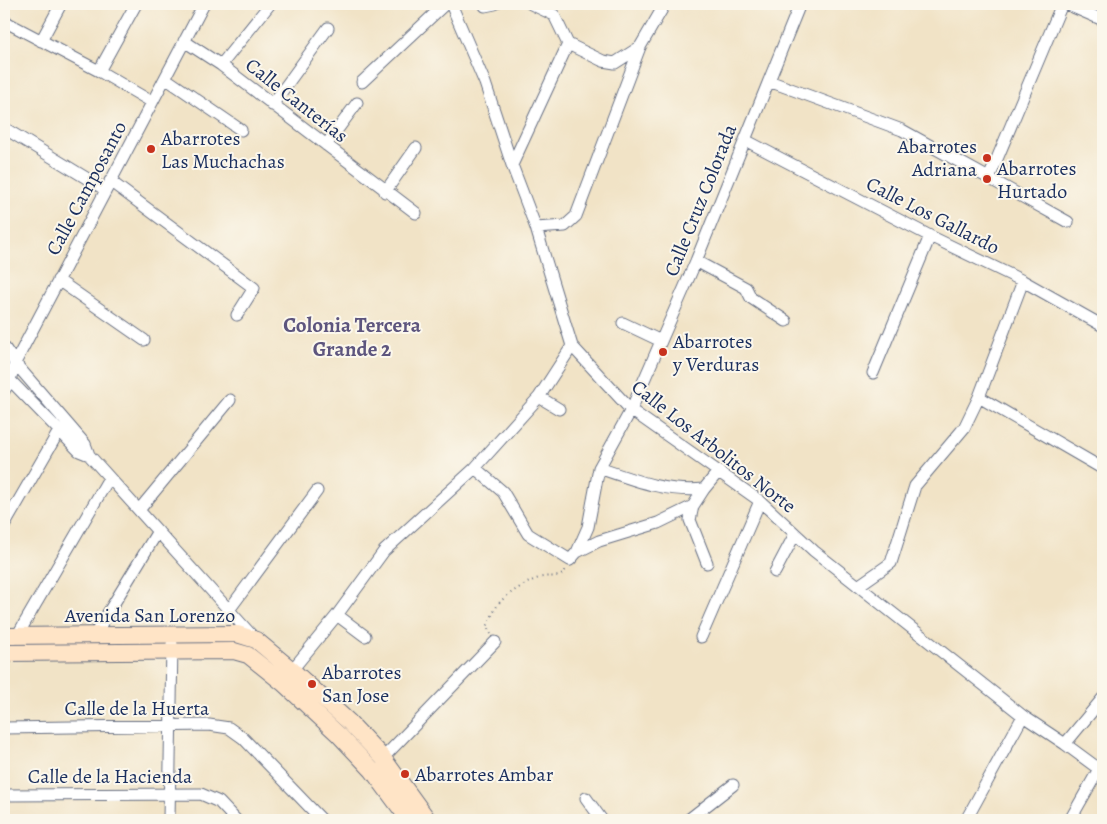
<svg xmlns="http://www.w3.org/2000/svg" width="1107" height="824" viewBox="0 0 1107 824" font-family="Alegreya,serif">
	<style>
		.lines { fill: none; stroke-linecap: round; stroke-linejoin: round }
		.street-casing { stroke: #666e82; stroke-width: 13 }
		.secondary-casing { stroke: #666e82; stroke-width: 18 }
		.path { stroke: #666e82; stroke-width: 2; stroke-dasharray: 1 4; stroke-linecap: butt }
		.street { stroke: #fff; stroke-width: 11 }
		.secondary { stroke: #ffe4c6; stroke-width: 16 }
		.rail { stroke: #1b2f5e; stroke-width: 3; stroke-dasharray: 8 4; stroke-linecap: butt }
		.poi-dot { fill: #c8321e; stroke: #fbf7ec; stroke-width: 2 }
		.labels { text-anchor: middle; stroke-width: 4; stroke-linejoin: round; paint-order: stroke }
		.street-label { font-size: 20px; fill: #1b2f5e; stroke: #fbf7ec }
		.poi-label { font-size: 20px; fill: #1b2f5e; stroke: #fbf7ec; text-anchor: start }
		.neighbourhood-label { font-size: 21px; font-weight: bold; fill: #5d557e; stroke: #fbf7ec }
	</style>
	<rect width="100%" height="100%" fill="#fbf7ec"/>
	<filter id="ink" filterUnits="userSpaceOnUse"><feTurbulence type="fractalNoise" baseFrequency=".02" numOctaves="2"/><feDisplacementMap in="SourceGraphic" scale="10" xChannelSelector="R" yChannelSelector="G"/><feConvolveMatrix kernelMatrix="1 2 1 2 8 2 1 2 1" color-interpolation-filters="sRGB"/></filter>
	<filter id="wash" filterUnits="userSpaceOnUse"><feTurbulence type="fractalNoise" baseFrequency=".0096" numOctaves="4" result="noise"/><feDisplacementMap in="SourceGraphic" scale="20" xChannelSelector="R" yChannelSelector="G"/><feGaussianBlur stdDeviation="1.12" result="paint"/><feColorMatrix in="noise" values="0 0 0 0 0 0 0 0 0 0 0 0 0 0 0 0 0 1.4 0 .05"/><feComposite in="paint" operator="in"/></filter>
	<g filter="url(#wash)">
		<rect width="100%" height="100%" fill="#f1e3c6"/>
	</g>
	<g filter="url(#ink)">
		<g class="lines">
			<g class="street-casing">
				<path id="street" d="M 451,4 L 485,83 L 512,165 L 536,228 L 572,346 L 631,410 L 760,501 L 814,551 L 1023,716 L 1065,744 L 1103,772
					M 531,4 L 554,15 L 568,44 L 603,61 L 615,63 L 640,47
					M 1066,4 L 1103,20
					M 485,6 L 495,4
					M 4,21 L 99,71 L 152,102
					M 41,41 L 61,4
					M 184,41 L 221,65 L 416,213
					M 221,65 L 270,4
					M 99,71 L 136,4
					M 165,78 L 241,130
					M 769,81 L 902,130 L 1068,222
					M 362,82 L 445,4
					M 272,105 L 328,28
					M 4,128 L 106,190
					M 745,140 L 930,236 L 1023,281 L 1103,326
					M 326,145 L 357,103
					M 512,165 L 568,44
					M 989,178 L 1062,4
					M 110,181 L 254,288 L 237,315
					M 385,192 L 416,148
					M 536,228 L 565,226 L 576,216 L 640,47 L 665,4
					M 696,261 L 746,288 L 751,298 L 786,321
					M 58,280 L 144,340
					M 623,323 L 661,341
					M 4,347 L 15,363 L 85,444 L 89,455 L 255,639
					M 4,371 L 10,380 L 79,451 L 89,455
					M 873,373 L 930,236
					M 4,391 L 10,380 L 15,363 L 204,4
					M 539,397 L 559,409
					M 979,397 L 1100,467
					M 475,468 L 503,492 L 528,534 L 570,560 L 577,552 L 588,527 L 599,468 L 631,410 L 696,261 L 800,4
					M 599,468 C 634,480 667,493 704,489 L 718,472
					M 693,506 L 690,520 L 707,563
					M 139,510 L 230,400
					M 4,526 L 59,431
					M 577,552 L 599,541 L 658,523 L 693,506 L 704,489
					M 775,572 L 795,534
					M 858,586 L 891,563 L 915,486 L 964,428 L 979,397 L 1023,281
					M 229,610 L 317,491
					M 337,615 L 365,636
					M 17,636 L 109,478
					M 94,636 L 158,531
					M 701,637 L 760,501
					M 292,670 L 337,615 L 384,551 L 475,468 L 539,397 L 572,346
					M 4,728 L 209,725 L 229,728 L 243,738 L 322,820
					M 1065,744 L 1103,698
					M 383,758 L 495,642
					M 4,795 L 201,794 L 219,802 L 236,820
					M 586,798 L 602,820
					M 169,820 L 172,644
					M 688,820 L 733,785
					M 966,820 L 1023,716
					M 1070,820 L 1099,769"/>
			</g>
			<g class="secondary-casing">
				<path id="secondary" d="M 4,636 L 237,634 L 256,640 L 292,670 L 349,722 L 383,758 L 428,820
					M 4,653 L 234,651 L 248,655 L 283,683 L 339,735 L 372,770 L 409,820"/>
			</g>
			<path class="path" d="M 491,634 L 487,627 C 491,619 495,606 502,600 C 511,592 531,579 543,577 C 552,575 561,580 566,569"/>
			<use href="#street" class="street"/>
			<use href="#secondary" class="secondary"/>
			<path class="rail" d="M 1101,4 L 1103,5"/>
		</g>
	</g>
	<g class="poi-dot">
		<circle cx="151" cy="149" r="5"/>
		<circle cx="987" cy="158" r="5"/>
		<circle cx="987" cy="179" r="5"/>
		<circle cx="663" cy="352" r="5"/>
		<circle cx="312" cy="684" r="5"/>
		<circle cx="405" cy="774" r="5"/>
	</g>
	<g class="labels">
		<g class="street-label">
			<text transform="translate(297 100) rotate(38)" y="7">Calle Canterías</text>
			<text transform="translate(86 188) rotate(-62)" y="7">Calle Camposanto</text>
			<text transform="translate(700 200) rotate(-68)" y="7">Calle Cruz Colorada</text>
			<text transform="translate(933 215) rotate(27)" y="7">Calle Los Gallardo</text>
			<text transform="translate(714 446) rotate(38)" y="7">Calle Los Arbolitos Norte</text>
			<text x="150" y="622">Avenida San Lorenzo</text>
			<text x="137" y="715">Calle de la Huerta</text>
			<text x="110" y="783">Calle de la Hacienda</text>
		</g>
		<g class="poi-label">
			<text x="161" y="145">Abarrotes<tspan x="161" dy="23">Las Muchachas</tspan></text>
			<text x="977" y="153" text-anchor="end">Abarrotes<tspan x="977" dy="23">Adriana</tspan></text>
			<text x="997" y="175">Abarrotes<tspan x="997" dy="23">Hurtado</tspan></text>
			<text x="673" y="348">Abarrotes<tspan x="673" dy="23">y Verduras</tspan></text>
			<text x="322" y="679">Abarrotes<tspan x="322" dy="23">San Jose</tspan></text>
			<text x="415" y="781">Abarrotes Ambar</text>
		</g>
		<g class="neighbourhood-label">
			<text x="352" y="332">Colonia Tercera<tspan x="352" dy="24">Grande 2</tspan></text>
		</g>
	</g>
	<rect width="1107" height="824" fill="none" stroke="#fbf7ec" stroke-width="20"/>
</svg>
